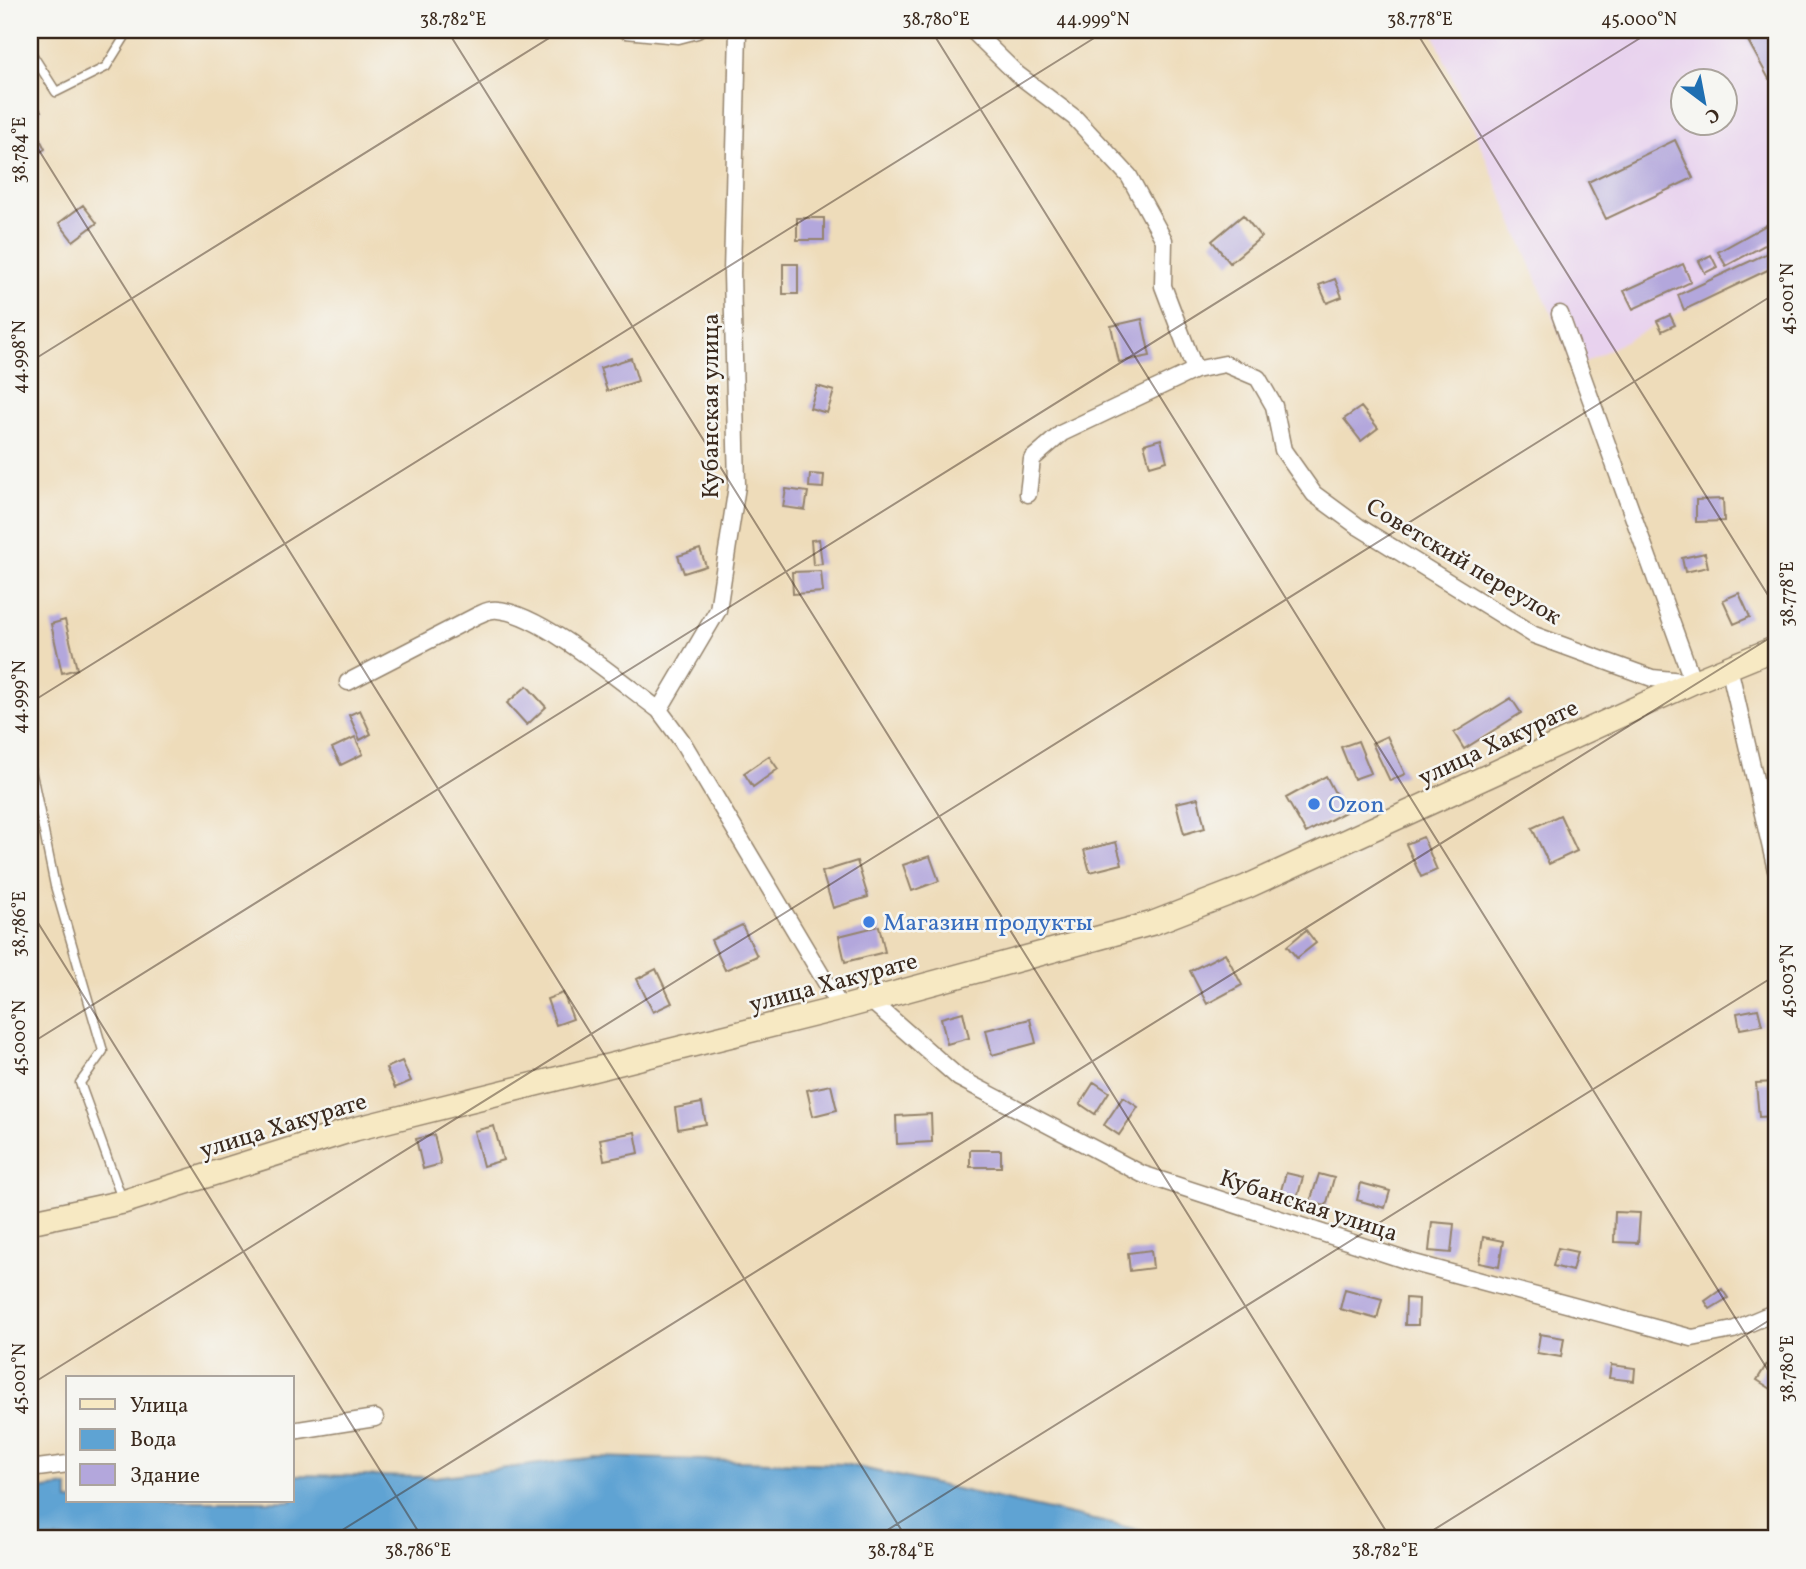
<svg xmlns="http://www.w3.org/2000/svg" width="1806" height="1569" viewBox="0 0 1806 1569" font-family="Vollkorn,serif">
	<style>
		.built { fill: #e8d2ee; fill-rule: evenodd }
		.water { fill: #5ea3d3; stroke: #4c6678; stroke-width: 2 }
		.building { fill: #b3a7dc }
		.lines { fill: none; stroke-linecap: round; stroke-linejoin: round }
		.lane-casing { stroke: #94836c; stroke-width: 11 }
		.street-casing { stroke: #94836c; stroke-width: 19 }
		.secondary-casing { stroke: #94836c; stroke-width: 26 }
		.lane { stroke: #fff; stroke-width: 8 }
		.street { stroke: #fff; stroke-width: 16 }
		.secondary { stroke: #f7e9c3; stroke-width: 23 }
		.ticks { fill: none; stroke: #3b2a1e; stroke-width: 2; stroke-opacity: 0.45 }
		.shop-dot { fill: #3f7fe0; stroke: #f6f6f2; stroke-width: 2.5 }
		.labels { text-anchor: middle; stroke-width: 5; stroke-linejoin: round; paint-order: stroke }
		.street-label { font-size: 24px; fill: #3b2a1e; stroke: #f6f6f2 }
		.shop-label { font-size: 24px; fill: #366cbe; stroke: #f6f6f2; text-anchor: start }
		.neatline { fill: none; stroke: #3b2a1e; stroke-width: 2.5 }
		.ticks-label { font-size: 18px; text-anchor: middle; fill: #3b2a1e }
	</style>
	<rect width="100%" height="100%" fill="#f6f6f2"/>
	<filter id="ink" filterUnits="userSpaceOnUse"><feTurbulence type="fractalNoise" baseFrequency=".0143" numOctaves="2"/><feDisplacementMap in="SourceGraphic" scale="14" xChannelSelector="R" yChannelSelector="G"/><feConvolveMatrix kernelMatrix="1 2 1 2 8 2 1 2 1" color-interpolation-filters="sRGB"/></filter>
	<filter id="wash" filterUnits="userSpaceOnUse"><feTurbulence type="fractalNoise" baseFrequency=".00686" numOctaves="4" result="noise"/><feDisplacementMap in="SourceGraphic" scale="28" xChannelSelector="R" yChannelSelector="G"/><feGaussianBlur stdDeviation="1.57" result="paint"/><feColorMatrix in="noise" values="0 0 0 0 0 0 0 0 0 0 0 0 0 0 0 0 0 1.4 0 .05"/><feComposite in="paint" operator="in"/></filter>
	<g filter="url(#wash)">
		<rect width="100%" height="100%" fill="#eedcba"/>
		<path class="built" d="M 1432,30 L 1776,30 L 1776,262 L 1574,368 ZM 1684,80 L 1726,80 L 1726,122 L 1684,122 Z"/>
		<path class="water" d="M 595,1457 L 844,1464 L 1180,1539 L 30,1539 L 30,1491 L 68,1486 L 68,1501 L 292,1501 L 292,1475 L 435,1477 Z"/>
		<g id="blocks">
			<path class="building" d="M 1742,30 L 1776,30 L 1776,76 L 1769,79 Z
				M 30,96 L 41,111 L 30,119 Z
				M 30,120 L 45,149 L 30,159 Z
				M 1675,140 L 1693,178 L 1606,219 L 1588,182 Z
				M 83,205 L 97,223 L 73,241 L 59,223 Z
				M 1243,215 L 1261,237 L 1230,263 L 1212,241 Z
				M 797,218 L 824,218 L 824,240 L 797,240 Z
				M 1772,222 L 1776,239 L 1726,266 L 1718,252 Z
				M 1776,249 L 1776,266 L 1684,310 L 1678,295 Z
				M 1711,255 L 1717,267 L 1705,273 L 1699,261 Z
				M 783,264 L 798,264 L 798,294 L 783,294 Z
				M 1683,264 L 1691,282 L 1633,309 L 1624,291 Z
				M 1335,279 L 1342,297 L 1327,303 L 1319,285 Z
				M 1670,315 L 1675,325 L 1662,331 L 1657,321 Z
				M 1142,319 L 1150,356 L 1119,362 L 1111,326 Z
				M 631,358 L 638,381 L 607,391 L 600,368 Z
				M 817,386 L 834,391 L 827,413 L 810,408 Z
				M 1361,407 L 1378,428 L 1361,441 L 1344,419 Z
				M 1161,439 L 1167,461 L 1150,466 L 1144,444 Z
				M 810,474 L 824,475 L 823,488 L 809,487 Z
				M 786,489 L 808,492 L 805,510 L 783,507 Z
				M 1723,499 L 1724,521 L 1696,522 L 1696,500 Z
				M 819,539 L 822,564 L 813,565 L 811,540 Z
				M 700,549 L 706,566 L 684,573 L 678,556 Z
				M 1705,553 L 1708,567 L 1685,572 L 1682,558 Z
				M 821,571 L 823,592 L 793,594 L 792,572 Z
				M 1739,593 L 1750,617 L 1734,624 L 1723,600 Z
				M 65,620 L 77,669 L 62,673 L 51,624 Z
				M 527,686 L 546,707 L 527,725 L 507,703 Z
				M 1511,698 L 1521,713 L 1464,749 L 1454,733 Z
				M 360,710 L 371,734 L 360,740 L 349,715 Z
				M 1387,736 L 1405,774 L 1390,781 L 1372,743 Z
				M 355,737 L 363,754 L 341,765 L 332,748 Z
				M 1358,741 L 1371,773 L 1354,779 L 1341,747 Z
				M 769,756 L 778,769 L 753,787 L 744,773 Z
				M 1326,776 L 1345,812 L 1306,833 L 1286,798 Z
				M 1198,798 L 1205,828 L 1184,834 L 1176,803 Z
				M 1560,815 L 1577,851 L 1549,864 L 1532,828 Z
				M 1423,837 L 1437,870 L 1421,877 L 1406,844 Z
				M 1116,842 L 1122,864 L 1090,872 L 1084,850 Z
				M 930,856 L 939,881 L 912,891 L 903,865 Z
				M 857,861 L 868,897 L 833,908 L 822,872 Z
				M 742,925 L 757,956 L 725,970 L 711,940 Z
				M 879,926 L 885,952 L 845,962 L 839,936 Z
				M 1306,930 L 1316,943 L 1297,958 L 1287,946 Z
				M 1225,953 L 1242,985 L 1207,1004 L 1190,971 Z
				M 656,969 L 672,1003 L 653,1012 L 637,979 Z
				M 563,993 L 573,1019 L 556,1025 L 547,999 Z
				M 1758,1009 L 1762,1025 L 1740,1029 L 1737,1013 Z
				M 963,1012 L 969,1038 L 947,1044 L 941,1018 Z
				M 1030,1019 L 1036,1043 L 992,1055 L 986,1030 Z
				M 402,1061 L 411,1081 L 395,1088 L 386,1068 Z
				M 1094,1082 L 1109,1092 L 1095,1114 L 1080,1104 Z
				M 1776,1082 L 1776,1116 L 1759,1117 L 1756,1083 Z
				M 831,1085 L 837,1110 L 813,1116 L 807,1090 Z
				M 1123,1097 L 1138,1107 L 1119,1135 L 1104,1125 Z
				M 702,1103 L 706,1124 L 678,1129 L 675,1108 Z
				M 931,1114 L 932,1142 L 897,1144 L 896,1116 Z
				M 494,1126 L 503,1160 L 483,1166 L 474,1131 Z
				M 635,1132 L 639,1153 L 604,1160 L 600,1139 Z
				M 434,1135 L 441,1164 L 423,1169 L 416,1139 Z
				M 970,1150 L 1001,1150 L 1001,1167 L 970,1167 Z
				M 1286,1173 L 1303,1177 L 1296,1202 L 1279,1197 Z
				M 1319,1174 L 1334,1178 L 1326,1206 L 1310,1202 Z
				M 1361,1183 L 1390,1191 L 1385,1208 L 1357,1200 Z
				M 1615,1212 L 1640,1213 L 1638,1243 L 1614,1242 Z
				M 1432,1222 L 1454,1224 L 1451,1253 L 1429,1251 Z
				M 1483,1237 L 1503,1241 L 1499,1267 L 1479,1263 Z
				M 1558,1248 L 1577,1252 L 1572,1271 L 1553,1266 Z
				M 1151,1250 L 1153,1268 L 1130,1271 L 1128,1253 Z
				M 1345,1289 L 1382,1299 L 1377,1319 L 1340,1309 Z
				M 1722,1289 L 1728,1298 L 1710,1309 L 1705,1301 Z
				M 1406,1298 L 1419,1299 L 1418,1325 L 1405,1325 Z
				M 1540,1334 L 1564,1338 L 1561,1357 L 1537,1353 Z
				M 1767,1364 L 1776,1370 L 1776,1392 L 1757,1380 Z
				M 1611,1365 L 1635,1368 L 1634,1381 L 1609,1378 Z"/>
		</g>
	</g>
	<g filter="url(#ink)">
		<use href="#blocks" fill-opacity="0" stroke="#94836c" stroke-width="2"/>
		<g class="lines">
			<g class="lane-casing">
				<path id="lane" d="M 30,51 L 56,92 L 106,67 L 129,30
					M 30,764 L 55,886 L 103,1051 L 80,1083 L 122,1199"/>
			</g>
			<g class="street-casing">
				<path id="street" d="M 626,30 L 678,35 L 697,30
					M 738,30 L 732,273 L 737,486 L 718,610 L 659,710 L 682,741 L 841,1008
					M 972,30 L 1017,74 L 1075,118 L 1129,176 L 1164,240 L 1163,286 L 1195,370
					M 1028,494 L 1032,459 L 1062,433 L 1195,370 L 1225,364 L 1258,378 L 1274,406 L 1283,450 L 1314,494 L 1359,527 L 1534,635 L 1652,678 L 1693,682 L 1560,314
					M 1729,667 L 1776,870
					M 348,682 L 478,615 C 485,612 490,609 498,610 C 542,614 622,683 659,710
					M 869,999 L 959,1078 L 1142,1174 L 1414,1263 L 1692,1338 L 1733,1330 L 1776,1312
					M 292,1431 L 375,1418
					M 30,1469 L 68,1464"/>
			</g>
			<g class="secondary-casing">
				<path id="secondary" d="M 30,1222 L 123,1202 L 355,1129 L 841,1008 L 1153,923 L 1246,887 L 1693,682 L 1776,648"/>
			</g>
			<use href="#lane" class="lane"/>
			<use href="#street" class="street"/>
			<use href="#secondary" class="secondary"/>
		</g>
	</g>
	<path class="ticks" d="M 447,30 L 1391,1539M 931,30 L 1776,1383M 1415,30 L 1776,608M 30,136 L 907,1539M 30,362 L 562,30M 30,703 L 1107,30M 30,910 L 423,1539M 30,1044 L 1653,30M 30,1385 L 1776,293M 328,1539 L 1776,634M 873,1539 L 1776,975M 1419,1539 L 1776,1316"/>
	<g class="shop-dot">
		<circle cx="1314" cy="804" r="7"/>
		<circle cx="869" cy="922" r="7"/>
	</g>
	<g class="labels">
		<g class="street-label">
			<text transform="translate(710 406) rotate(-90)" y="8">Кубанская улица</text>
			<text transform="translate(1464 561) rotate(31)" y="8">Советский переулок</text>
			<text transform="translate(1498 742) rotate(-25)" y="8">улица Хакурате</text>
			<text transform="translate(833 982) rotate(-15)" y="8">улица Хакурате</text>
			<text transform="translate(283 1125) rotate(-17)" y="8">улица Хакурате</text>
			<text transform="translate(1309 1205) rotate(18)" y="8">Кубанская улица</text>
		</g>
		<g class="shop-label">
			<text x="1328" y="812">Ozon</text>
			<text x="883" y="930">Магазин продукты</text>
		</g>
	</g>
	<rect width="1806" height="1569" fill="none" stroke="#f6f6f2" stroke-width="77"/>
	<rect x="66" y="1376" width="228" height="126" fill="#f6f6f2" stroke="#aba49d" stroke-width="2"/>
	<rect x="80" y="1399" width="35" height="10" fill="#f7e9c3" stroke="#aba49d" stroke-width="2"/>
	<text x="130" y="1412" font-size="21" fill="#3b2a1e">Улица</text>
	<rect x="80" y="1429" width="35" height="21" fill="#5ea3d3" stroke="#aba49d" stroke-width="2"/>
	<text x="130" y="1446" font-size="21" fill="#3b2a1e">Вода</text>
	<rect x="80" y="1464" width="35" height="21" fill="#b3a7dc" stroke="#aba49d" stroke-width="2"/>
	<text x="130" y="1482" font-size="21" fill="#3b2a1e">Здание</text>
	<g transform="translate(1704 102) rotate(148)"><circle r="33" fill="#f6f6f2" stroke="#aba49d" stroke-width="2"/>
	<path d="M0-5L12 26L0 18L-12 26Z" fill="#1f6fb2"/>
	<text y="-10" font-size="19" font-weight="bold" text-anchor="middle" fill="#3b2a1e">С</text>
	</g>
	<rect x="38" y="38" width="1730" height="1492" class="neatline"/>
	<g class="ticks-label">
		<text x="453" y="25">38.782°E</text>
		<text x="936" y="25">38.780°E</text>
		<text x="1093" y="25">44.999°N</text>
		<text x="1420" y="25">38.778°E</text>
		<text x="1639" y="25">45.000°N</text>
		<text transform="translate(19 150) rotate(-90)" y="6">38.784°E</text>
		<text transform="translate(1787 299) rotate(-90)" y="6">45.001°N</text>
		<text transform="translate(19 357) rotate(-90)" y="6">44.998°N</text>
		<text transform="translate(1787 594) rotate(-90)" y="6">38.778°E</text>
		<text transform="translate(19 697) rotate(-90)" y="6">44.999°N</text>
		<text transform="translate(19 924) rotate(-90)" y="6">38.786°E</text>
		<text transform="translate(1787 981) rotate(-90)" y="6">45.003°N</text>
		<text transform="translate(19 1038) rotate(-90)" y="6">45.000°N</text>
		<text transform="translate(1787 1369) rotate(-90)" y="6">38.780°E</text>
		<text transform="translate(19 1379) rotate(-90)" y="6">45.001°N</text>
		<text x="418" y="1556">38.786°E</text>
		<text x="901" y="1556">38.784°E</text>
		<text x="1385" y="1556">38.782°E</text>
	</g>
</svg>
